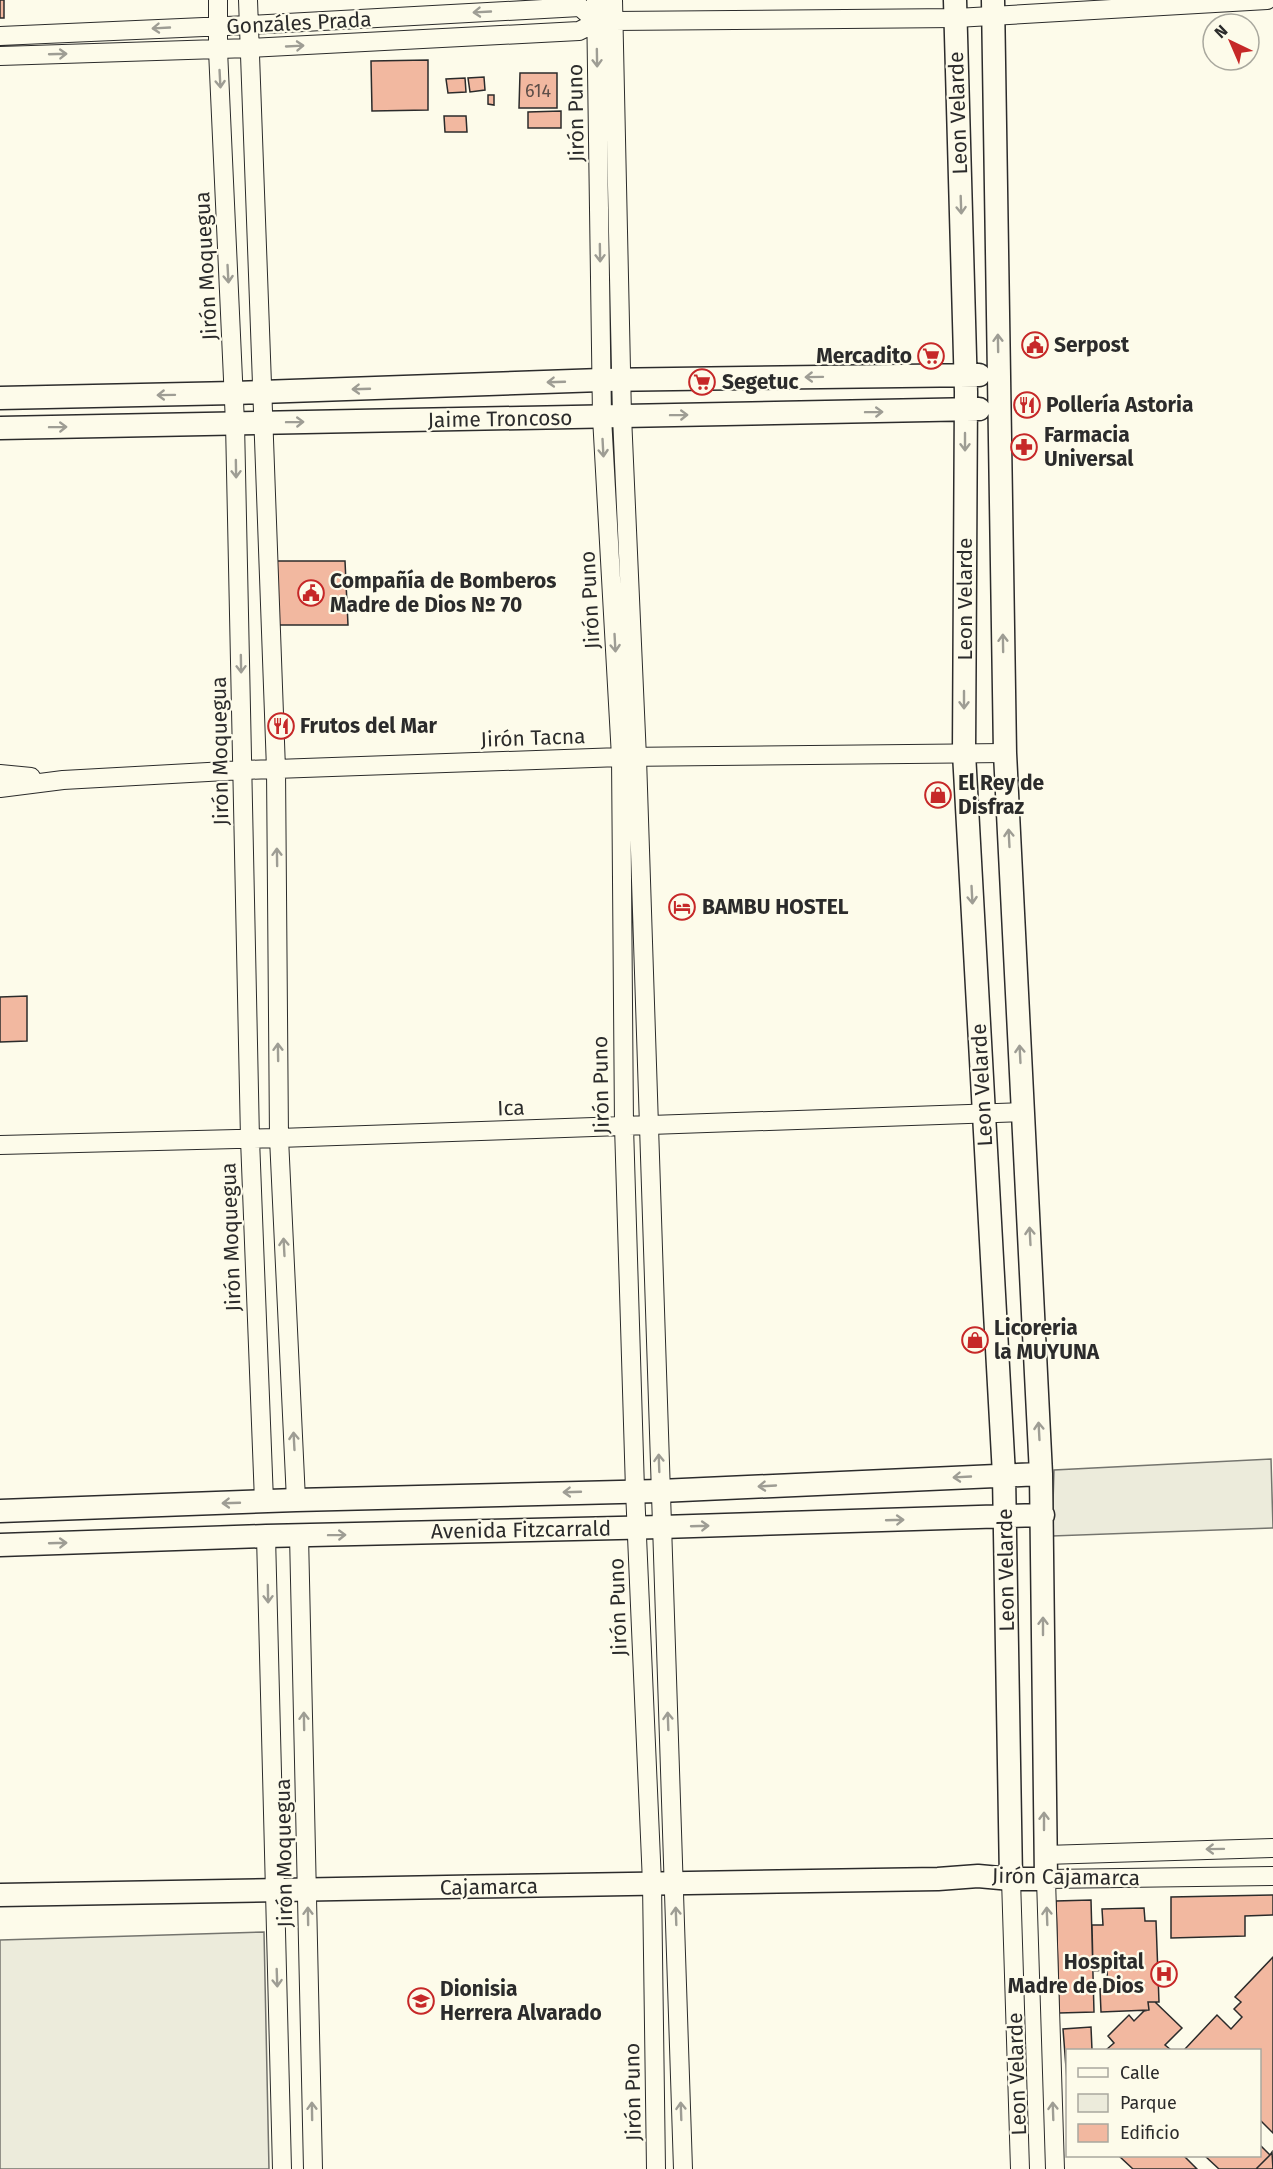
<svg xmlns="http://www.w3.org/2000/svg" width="1273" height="2169" viewBox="0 0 1273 2169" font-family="'Fira Sans',sans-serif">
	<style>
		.green { fill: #ecebdb; stroke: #74746e; stroke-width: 1.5 }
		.building { fill: #f2b8a0; stroke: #2b2b2b; stroke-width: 1.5 }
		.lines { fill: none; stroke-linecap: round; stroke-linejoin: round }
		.minor-casing { stroke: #2b2b2b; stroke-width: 20 }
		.tertiary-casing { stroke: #2b2b2b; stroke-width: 25 }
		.minor { stroke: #fdfbea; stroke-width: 18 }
		.tertiary { stroke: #fdfbea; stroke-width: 22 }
		.oneway { stroke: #9e9d94 }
		.labels { text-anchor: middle; stroke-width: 4.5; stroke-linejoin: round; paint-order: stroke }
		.number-label { font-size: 18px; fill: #5d4e48 }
		.street-label { font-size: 21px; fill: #2b2b2b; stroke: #fdfbea }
		.poi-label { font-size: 21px; font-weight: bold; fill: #2b2b2b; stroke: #fdfbea; text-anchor: start }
	</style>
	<rect width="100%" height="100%" fill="#fdfbea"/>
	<path class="green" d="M 1271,1459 L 1273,1528 L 1052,1536 L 1054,1470 Z
		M 264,1932 L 269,2169 L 0,2169 L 0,1940 Z"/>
	<path class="building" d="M 0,0 L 4,0 L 4,18 L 0,18 Z
		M 428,60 L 428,110 L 372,111 L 371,61 Z
		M 520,73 L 557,73 L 557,108 L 519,108 Z
		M 484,77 L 485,90 L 470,92 L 468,78 Z
		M 465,78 L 466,92 L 448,93 L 446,79 Z
		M 488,95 L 494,95 L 494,105 L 488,104 Z
		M 561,111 L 561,128 L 528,128 L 528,112 Z
		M 444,116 L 466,116 L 467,132 L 445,132 Z
		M 275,561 L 345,561 L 348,625 L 278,625 Z
		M 27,996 L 27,1041 L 0,1042 L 0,997 Z
		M 1273,1895 L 1273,1915 L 1245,1916 L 1245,1936 L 1171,1938 L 1171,1897 Z
		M 1091,1900 L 1094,2012 L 1059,2013 L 1056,1901 Z
		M 1144,1908 L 1145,1921 L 1156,1921 L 1159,2002 L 1148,2002 L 1149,2010 L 1101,2012 L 1100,1989 L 1108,1988 L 1107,1970 L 1093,1971 L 1092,1925 L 1103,1925 L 1102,1909 Z
		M 1273,1957 L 1273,2133 L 1260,2120 L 1260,2050 L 1187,2050 L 1185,2049 L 1217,2015 L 1231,2029 L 1242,2017 L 1234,2009 L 1241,2002 L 1235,1997 Z
		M 1148,2002 L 1155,2002 L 1182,2028 L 1165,2045 L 1171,2050 L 1106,2050 L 1114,2043 L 1108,2036 L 1129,2015 L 1134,2021 L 1144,2011 L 1149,2010 Z
		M 1091,2027 L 1092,2050 L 1068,2050 L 1068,2093 L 1063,2029 Z
		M 1260,2145 L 1270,2155 L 1256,2169 L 1219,2169 L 1205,2156 L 1260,2156 Z
		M 1272,2152 L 1273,2169 L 1256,2169 L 1270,2155 Z
		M 1119,2156 L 1184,2156 L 1197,2169 L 1133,2169 Z"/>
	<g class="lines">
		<g class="minor-casing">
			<path id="minor" d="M 218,0 L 218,50 L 235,423 L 250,1139 L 264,1501
				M 248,0 L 276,769 L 279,1138 L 296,1500
				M 596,0 L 602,417 L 621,757 L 624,1126 L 635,1490 L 652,1883 L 656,2169
				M 613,0 L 622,416 L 637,758 L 683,2169
				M 0,36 L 249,25 L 580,7 L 597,22
				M 0,56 L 250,48 L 579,31 L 597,22 L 614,21 L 956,18 L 1267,0
				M 0,774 L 31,777
				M 0,788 L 63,780 L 244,770 L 621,757 L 1005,753
				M 0,1145 L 279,1138 L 1024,1112
				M 299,1535 L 313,2169
				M 266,1536 L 282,2169
				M 1045,1855 L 1273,1848
				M 1011,1879 L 1020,2169
				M 1055,2169 L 1046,1879 L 1273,1876"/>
		</g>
		<g class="tertiary-casing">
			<path id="tertiary" d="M 955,0 L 966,392 L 964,753 L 1004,1475 L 1011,1879
				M 0,398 L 234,393 L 601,380 L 979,375
				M 0,428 L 979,409
				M 0,1511 L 296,1500 L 660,1491 L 1041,1474
				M 0,1545 L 266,1536 L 662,1527 L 1043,1515
				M 0,1895 C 313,1891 625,1882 938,1879 L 978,1876 L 1011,1879 L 1046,1879 L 1041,1474 L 1005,753 L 993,0"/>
		</g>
		<use href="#minor" class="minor"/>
		<use href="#tertiary" class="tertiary"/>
	</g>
	<defs><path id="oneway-shaft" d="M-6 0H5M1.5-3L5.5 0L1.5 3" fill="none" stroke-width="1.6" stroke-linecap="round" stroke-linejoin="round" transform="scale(1.5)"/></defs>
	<g class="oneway">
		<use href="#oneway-shaft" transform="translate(482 12) rotate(177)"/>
		<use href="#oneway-shaft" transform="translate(161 28) rotate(177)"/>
		<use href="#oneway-shaft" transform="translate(295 46) rotate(-3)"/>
		<use href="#oneway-shaft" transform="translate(58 54) rotate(-2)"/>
		<use href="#oneway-shaft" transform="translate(597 58) rotate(89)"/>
		<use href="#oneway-shaft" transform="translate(220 79) rotate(87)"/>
		<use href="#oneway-shaft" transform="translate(961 205) rotate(88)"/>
		<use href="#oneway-shaft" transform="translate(600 253) rotate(89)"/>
		<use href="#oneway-shaft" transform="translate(228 274) rotate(87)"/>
		<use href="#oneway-shaft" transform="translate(998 343) rotate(-91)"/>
		<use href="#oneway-shaft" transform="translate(814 377) rotate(179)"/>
		<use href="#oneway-shaft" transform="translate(556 382) rotate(178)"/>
		<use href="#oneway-shaft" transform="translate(361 389) rotate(178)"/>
		<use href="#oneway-shaft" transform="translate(166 395) rotate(179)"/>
		<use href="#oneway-shaft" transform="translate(874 412) rotate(-1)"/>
		<use href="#oneway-shaft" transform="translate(679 415) rotate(-1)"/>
		<use href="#oneway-shaft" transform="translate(295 422) rotate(-1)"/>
		<use href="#oneway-shaft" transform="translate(58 427) rotate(-1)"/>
		<use href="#oneway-shaft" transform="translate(965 442) rotate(90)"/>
		<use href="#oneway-shaft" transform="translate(603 448) rotate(87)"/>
		<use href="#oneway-shaft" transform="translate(236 469) rotate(89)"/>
		<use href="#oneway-shaft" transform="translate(615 643) rotate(87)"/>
		<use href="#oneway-shaft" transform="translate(1003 643) rotate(-91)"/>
		<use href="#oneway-shaft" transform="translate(241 664) rotate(89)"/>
		<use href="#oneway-shaft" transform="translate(964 700) rotate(90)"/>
		<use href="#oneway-shaft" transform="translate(1009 838) rotate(-93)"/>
		<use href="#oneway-shaft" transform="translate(277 857) rotate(-91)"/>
		<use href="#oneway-shaft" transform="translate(972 895) rotate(87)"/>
		<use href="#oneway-shaft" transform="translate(278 1052) rotate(-91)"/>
		<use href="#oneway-shaft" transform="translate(1020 1054) rotate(-93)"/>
		<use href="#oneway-shaft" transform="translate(1030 1236) rotate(-93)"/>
		<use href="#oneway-shaft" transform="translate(284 1247) rotate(-93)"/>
		<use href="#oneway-shaft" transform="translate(1039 1431) rotate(-93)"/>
		<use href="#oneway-shaft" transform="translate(294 1441) rotate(-93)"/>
		<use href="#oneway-shaft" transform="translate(659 1463) rotate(-92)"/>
		<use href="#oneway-shaft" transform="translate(962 1477) rotate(177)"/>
		<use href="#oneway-shaft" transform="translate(767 1486) rotate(177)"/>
		<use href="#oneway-shaft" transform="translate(572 1492) rotate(178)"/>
		<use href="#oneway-shaft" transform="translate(231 1503) rotate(178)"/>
		<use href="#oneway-shaft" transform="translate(895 1520) rotate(-2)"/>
		<use href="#oneway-shaft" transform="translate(700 1526) rotate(-2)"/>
		<use href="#oneway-shaft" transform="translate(337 1535) rotate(-1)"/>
		<use href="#oneway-shaft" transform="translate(58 1543) rotate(-2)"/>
		<use href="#oneway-shaft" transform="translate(268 1594) rotate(89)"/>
		<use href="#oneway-shaft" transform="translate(1043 1626) rotate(-90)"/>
		<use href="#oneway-shaft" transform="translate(304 1721) rotate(-91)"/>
		<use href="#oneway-shaft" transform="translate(668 1721) rotate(-92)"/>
		<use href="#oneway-shaft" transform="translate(1044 1821) rotate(-90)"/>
		<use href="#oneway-shaft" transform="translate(1215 1849) rotate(179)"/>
		<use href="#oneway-shaft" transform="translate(308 1916) rotate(-91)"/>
		<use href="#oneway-shaft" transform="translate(676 1916) rotate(-92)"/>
		<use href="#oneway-shaft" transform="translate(1047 1916) rotate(-92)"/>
		<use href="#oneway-shaft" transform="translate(277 1978) rotate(88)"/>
		<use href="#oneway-shaft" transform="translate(312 2111) rotate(-91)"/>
		<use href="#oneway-shaft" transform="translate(681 2111) rotate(-92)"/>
		<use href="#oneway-shaft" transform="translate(1053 2111) rotate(-92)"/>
	</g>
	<defs>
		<g id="civic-ring" transform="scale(1.35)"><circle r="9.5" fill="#fdfbea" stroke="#c62828" stroke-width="1.5"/><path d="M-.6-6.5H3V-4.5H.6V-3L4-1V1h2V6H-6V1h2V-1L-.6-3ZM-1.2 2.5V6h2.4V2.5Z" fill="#c62828"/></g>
		<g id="supermarket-ring" transform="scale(1.35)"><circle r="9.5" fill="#fdfbea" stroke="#c62828" stroke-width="1.5"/><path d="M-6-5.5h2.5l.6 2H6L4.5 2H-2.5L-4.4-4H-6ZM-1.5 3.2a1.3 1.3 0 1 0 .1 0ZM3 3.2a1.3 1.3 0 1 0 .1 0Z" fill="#c62828"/></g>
		<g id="restaurant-ring" transform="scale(1.35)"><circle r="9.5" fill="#fdfbea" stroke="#c62828" stroke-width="1.5"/><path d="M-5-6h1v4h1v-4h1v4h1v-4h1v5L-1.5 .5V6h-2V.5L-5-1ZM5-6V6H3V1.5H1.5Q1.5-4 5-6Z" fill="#c62828"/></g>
		<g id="pharmacy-ring" transform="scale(1.35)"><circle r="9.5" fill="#fdfbea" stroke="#c62828" stroke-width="1.5"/><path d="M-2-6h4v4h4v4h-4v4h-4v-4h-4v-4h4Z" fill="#c62828"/></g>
		<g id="shop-ring" transform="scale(1.35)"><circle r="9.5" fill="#fdfbea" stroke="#c62828" stroke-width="1.5"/><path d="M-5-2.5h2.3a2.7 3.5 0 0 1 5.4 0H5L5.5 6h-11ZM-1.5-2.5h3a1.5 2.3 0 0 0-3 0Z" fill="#c62828"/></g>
		<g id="hotel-ring" transform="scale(1.35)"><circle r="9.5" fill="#fdfbea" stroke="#c62828" stroke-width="1.5"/><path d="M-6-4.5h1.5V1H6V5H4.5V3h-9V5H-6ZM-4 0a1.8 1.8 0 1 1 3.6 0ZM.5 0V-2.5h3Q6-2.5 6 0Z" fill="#c62828"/></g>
		<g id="hospital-ring" transform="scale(1.35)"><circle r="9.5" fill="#fdfbea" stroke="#c62828" stroke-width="1.5"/><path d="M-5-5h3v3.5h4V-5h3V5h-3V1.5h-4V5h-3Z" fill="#c62828"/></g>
		<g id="school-ring" transform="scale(1.35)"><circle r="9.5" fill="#fdfbea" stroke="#c62828" stroke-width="1.5"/><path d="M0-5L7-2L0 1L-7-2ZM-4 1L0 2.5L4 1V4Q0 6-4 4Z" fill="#c62828"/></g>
	</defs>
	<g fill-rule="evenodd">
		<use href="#civic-ring" x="1035" y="345"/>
		<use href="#supermarket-ring" x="931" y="356"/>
		<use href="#supermarket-ring" x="702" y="382"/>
		<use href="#restaurant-ring" x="1027" y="405"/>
		<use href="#pharmacy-ring" x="1024" y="447"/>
		<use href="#civic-ring" x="311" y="593"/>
		<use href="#restaurant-ring" x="281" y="726"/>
		<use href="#shop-ring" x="938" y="795"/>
		<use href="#hotel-ring" x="682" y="907"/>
		<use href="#shop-ring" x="975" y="1340"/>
		<use href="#hospital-ring" x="1164" y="1974"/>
		<use href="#school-ring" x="421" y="2001"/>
	</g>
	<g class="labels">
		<g class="number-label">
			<text x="538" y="97">614</text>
		</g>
		<g class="street-label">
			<text transform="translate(299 23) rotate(-3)" y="7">Gonzáles Prada</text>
			<text transform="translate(576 113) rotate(-91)" y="7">Jirón Puno</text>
			<text transform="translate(958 113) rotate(-92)" y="7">Leon Velarde</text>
			<text transform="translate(206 266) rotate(-93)" y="7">Jirón Moquegua</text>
			<text transform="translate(500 419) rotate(-1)" y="7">Jaime Troncoso</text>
			<text transform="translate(965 599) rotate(-90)" y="7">Leon Velarde</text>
			<text transform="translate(590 600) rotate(-93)" y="7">Jirón Puno</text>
			<text transform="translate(533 738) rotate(-2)" y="7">Jirón Tacna</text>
			<text transform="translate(220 751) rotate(-91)" y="7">Jirón Moquegua</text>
			<text transform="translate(601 1085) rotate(-91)" y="7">Jirón Puno</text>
			<text transform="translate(982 1085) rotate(-93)" y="7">Leon Velarde</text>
			<text transform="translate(511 1108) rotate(-2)" y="7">Ica</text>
			<text transform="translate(231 1237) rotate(-92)" y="7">Jirón Moquegua</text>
			<text transform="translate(521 1530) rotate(-1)" y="7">Avenida Fitzcarrald</text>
			<text transform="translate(1006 1570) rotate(-91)" y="7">Leon Velarde</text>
			<text transform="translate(618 1607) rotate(-92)" y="7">Jirón Puno</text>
			<text transform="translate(284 1853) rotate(-91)" y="7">Jirón Moquegua</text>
			<text transform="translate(1066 1877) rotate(1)" y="7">Jirón Cajamarca</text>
			<text transform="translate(489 1887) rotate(-1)" y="7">Cajamarca</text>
			<text transform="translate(1017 2074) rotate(-92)" y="7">Leon Velarde</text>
			<text transform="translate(633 2092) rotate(-91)" y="7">Jirón Puno</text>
		</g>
		<g class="poi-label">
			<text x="1054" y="352">Serpost</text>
			<text x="912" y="363" text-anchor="end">Mercadito</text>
			<text x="722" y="389">Segetuc</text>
			<text x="1046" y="412">Pollería Astoria</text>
			<text x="1044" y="442">Farmacia<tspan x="1044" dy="24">Universal</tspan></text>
			<text x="330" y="588">Compañía de Bomberos<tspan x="330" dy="24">Madre de Dios Nº 70</tspan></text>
			<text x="300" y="733">Frutos del Mar</text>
			<text x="958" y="790">El Rey de<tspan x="958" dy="24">Disfraz</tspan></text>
			<text x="702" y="914">BAMBU HOSTEL</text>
			<text x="994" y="1335">Licoreria<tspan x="994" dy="24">la MUYUNA</tspan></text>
			<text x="1144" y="1969" text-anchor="end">Hospital<tspan x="1144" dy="24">Madre de Dios</tspan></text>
			<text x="440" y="1996">Dionisia<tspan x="440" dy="24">Herrera Alvarado</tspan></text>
		</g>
	</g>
	<rect x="1066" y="2049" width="195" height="108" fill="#fdfbea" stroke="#a9a89e" stroke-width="1.5"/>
	<rect x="1078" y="2068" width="30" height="9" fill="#fdfbea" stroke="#a9a89e" stroke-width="1.5"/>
	<text x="1120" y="2079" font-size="18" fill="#2b2b2b">Calle</text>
	<rect x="1078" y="2094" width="30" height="18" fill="#ecebdb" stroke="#a9a89e" stroke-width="1.5"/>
	<text x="1120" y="2109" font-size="18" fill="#2b2b2b">Parque</text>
	<rect x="1078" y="2124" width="30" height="18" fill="#f2b8a0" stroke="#a9a89e" stroke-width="1.5"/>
	<text x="1120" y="2139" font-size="18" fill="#2b2b2b">Edificio</text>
	<g transform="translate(1231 42) rotate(316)"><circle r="28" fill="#fdfbea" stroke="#a9a89e" stroke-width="1.5"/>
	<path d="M0-4.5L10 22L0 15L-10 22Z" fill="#c62828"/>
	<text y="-9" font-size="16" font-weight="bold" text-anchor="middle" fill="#2b2b2b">N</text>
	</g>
</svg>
